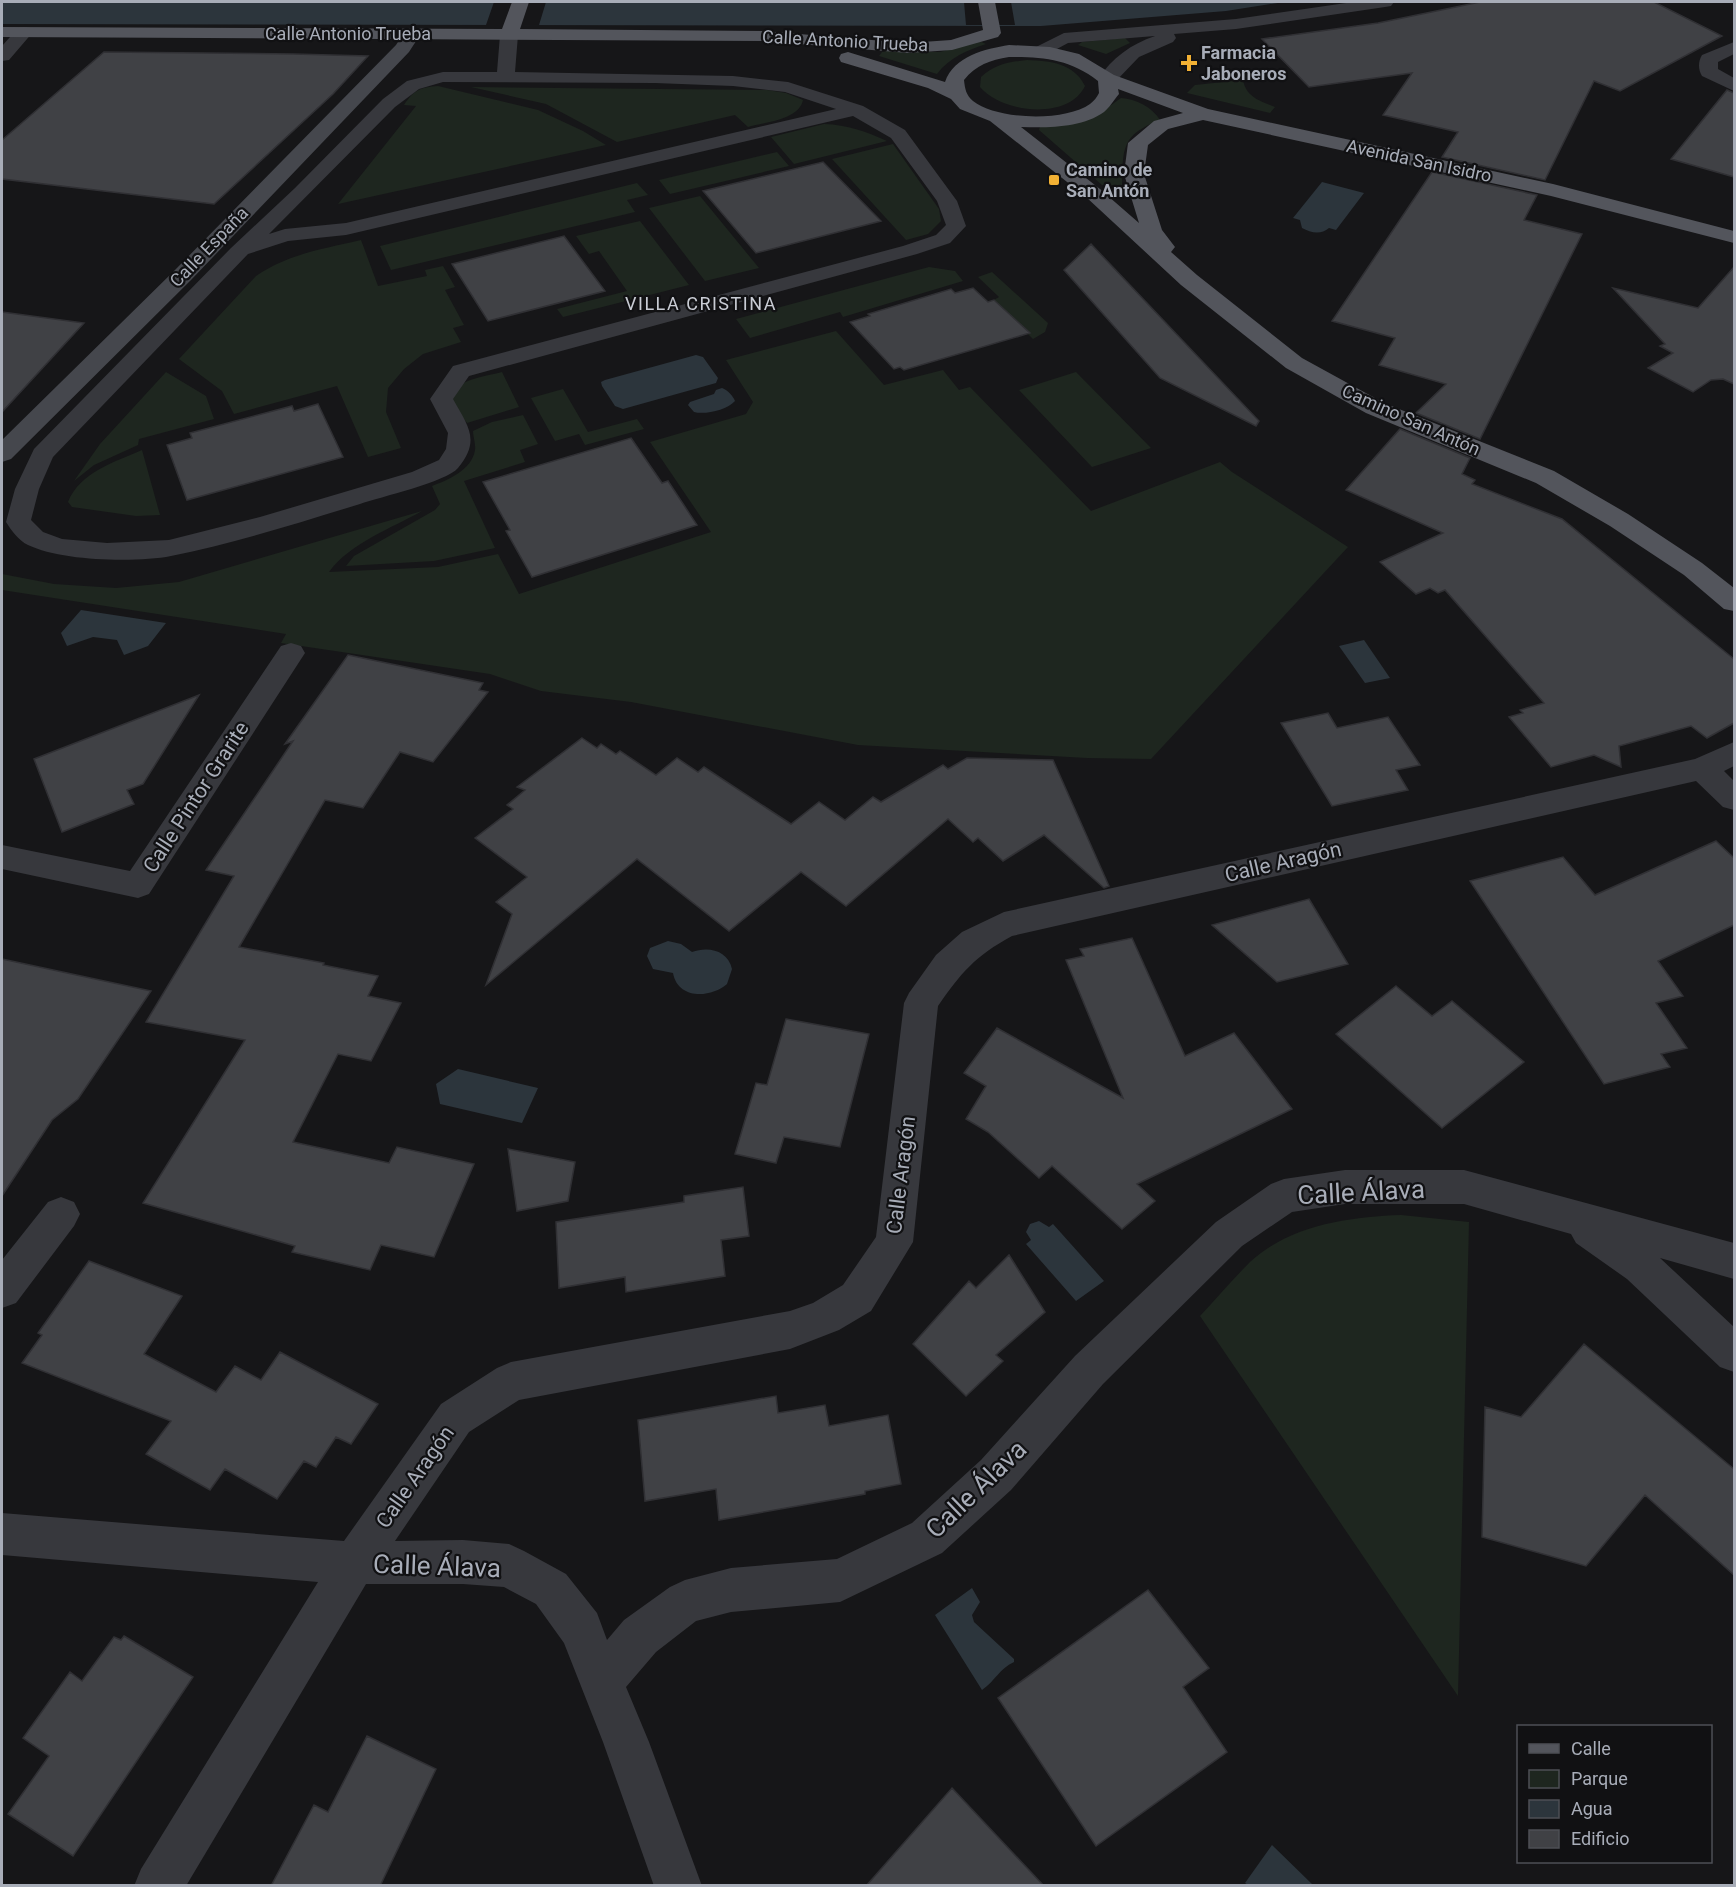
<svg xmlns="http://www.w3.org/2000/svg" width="1736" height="1887" viewBox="0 0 1736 1887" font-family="Roboto,sans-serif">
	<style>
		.green { fill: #1e261f }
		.water { fill: #2c353c }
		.pier { fill: #161618 }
		.building { fill: #404145; stroke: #303034; stroke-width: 1.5 }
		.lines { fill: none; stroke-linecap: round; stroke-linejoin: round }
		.lane { fill: #37383d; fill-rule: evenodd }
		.street { fill: #37383d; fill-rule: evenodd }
		.secondary { fill: #45474d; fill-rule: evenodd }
		.primary { fill: #53555c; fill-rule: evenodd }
		.poi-dot { fill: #f2b134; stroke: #111113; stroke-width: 2 }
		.labels { text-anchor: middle; stroke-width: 4.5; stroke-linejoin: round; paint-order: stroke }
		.far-street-label { font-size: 18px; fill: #a8adb8; stroke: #111113 }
		.far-poi-label { font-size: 18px; font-weight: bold; fill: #a8adb8; stroke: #111113; text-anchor: start }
		.far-neighbourhood-label { font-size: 18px; letter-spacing: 1.5px; fill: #c9ccd4; stroke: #111113 }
		.street-label { font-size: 21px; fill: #a8adb8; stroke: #111113 }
		.near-street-label { font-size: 26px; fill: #a8adb8; stroke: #111113 }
	</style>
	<rect width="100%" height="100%" fill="#161618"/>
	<path class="green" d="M 1125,38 L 1130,43 L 1106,54 L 1078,45 L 1082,42 Z
		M 979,41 L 986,44 C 966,51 950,57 937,74 L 879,56 L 882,52 L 887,51 L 940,52 Z
		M 1027,60 C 1050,61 1074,63 1085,86 C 1068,121 1002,113 980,87 L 981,77 C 995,64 1009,62 1027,60 Z
		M 1243,80 C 1246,97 1260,101 1275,107 L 1270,113 L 1187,93 L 1195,85 Z
		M 438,86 L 538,110 L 583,131 L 606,145 L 338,204 L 416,106 L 404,105 C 413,91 420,87 438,86 Z
		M 471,87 L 767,90 L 786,93 L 803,100 C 799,120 765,122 748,127 L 735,115 L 617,142 L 546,104 Z
		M 1121,98 C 1136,99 1152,107 1160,120 C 1121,135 1123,148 1122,186 L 1102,185 L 1039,130 L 1040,127 L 1100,113 Z
		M 824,124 C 848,125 865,131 887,141 L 794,164 L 771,137 Z
		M 893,144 L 939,209 L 941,221 L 928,234 L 906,240 L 832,159 Z
		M 777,152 L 789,166 L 670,194 L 659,180 Z
		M 637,183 L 648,195 L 627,200 L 635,212 L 391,270 L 380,246 Z
		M 700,196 L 759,268 L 705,281 L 649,208 Z
		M 640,221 L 689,285 L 563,317 L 557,309 L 627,291 L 599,251 L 589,254 L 576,236 Z
		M 361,240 L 378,286 L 427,276 L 425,270 L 443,266 L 455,287 L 445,290 L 464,325 L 453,328 L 461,342 L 423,354 L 404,369 L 388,388 L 386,412 L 401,448 L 368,457 L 337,386 L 234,414 L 222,391 L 179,359 L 256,276 C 288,254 323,249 361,240 Z
		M 929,267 L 955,271 L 963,281 L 843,317 L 840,312 L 750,338 L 736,319 Z
		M 992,272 L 1048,323 L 1045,332 L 1033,339 L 994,300 L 999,297 L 978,277 Z
		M 836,331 L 884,385 L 943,370 L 959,390 L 970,387 L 1091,511 L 1220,462 L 1232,472 L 1348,547 L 1151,759 L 1087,758 L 858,745 L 631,702 L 541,691 L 490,674 L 281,643 L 286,634 L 2,590 L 2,574 L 54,584 L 116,588 L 179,582 L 422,511 C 392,528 350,543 329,572 L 438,567 L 498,554 L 519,594 L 711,532 L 650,442 L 746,414 L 753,402 L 726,360 Z
		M 166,372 L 206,396 L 214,419 L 139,439 L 138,445 L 94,465 L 74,481 L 100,444 Z
		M 502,372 L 519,407 L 467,423 C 463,417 456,411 453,404 C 443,381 488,376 502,372 Z
		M 1076,372 L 1151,448 L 1092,467 L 1019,390 Z
		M 563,389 L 588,432 L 637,419 L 644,429 L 585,445 L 579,434 L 555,441 L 531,398 Z
		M 523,415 L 538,444 L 520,450 L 525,462 L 464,481 L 495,548 L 434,561 L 346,566 L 354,556 L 435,510 L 440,504 L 432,486 C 448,480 472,470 475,450 C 476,445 473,436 473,431 L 492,422 Z
		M 142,450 L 160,515 L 136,516 L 72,507 L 68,502 C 80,472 115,462 142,450 Z
		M 1401,1215 L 1469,1222 L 1458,1696 L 1200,1316 C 1217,1298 1233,1279 1250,1262 C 1290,1225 1349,1217 1401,1215 Z"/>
	<path class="water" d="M 2,2 L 1284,2 L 1226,11 L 1041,26 L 2,24 Z
		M 1322,182 L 1364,193 L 1336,230 L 1329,228 C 1321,235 1311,233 1302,228 L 1300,220 L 1293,218 Z
		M 696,355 L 703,357 L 718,378 L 716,383 L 623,409 L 615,406 L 602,386 L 601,382 L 605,380 Z
		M 722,388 C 728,390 733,396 735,401 C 727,410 705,415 694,412 L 688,405 L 690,402 L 714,394 L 716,390 Z
		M 81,610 L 166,623 L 148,646 L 124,655 L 117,640 L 93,637 L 67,646 L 61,633 Z
		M 1364,640 L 1390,678 L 1365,683 L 1339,646 Z
		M 668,941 L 681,944 L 692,952 C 708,946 728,950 732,969 L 727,984 C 711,998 678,1000 673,973 L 653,969 L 647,956 L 650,948 Z
		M 458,1069 L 538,1088 L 522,1123 L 440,1104 L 436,1084 Z
		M 1039,1221 L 1049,1227 L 1053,1224 L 1104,1281 L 1076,1301 L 1026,1244 L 1031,1240 L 1026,1232 L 1030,1224 Z
		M 972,1588 L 980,1602 L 972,1615 L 974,1622 L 1014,1659 L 1014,1662 C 999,1669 996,1680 982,1690 L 935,1615 Z
		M 1272,1845 L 1313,1885 L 1248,1885 L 1245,1883 Z"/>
	<path class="pier" d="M 494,2 L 546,2 L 539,25 L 486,25 Z
		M 964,2 L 1011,2 L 1015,25 L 966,25 Z"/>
	<path class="building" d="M 1480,2 L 1654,2 L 1722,36 L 1620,91 L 1594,81 L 1545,180 L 1442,157 L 1458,132 L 1383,115 L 1412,73 L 1309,87 L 1262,39 L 1378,23 Z
		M 104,52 L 294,54 L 368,56 L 333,94 L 214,204 L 2,179 L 2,140 Z
		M 1727,90 L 1734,93 L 1734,177 L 1671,159 Z
		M 823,162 L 881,221 L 756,253 L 703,191 Z
		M 1432,172 L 1537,195 L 1524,220 L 1582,234 L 1480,439 L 1416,413 L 1446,384 L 1379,365 L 1395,338 L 1332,321 Z
		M 564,236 L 605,291 L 488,321 L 452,264 Z
		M 1091,244 L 1259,421 L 1256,426 L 1160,378 L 1064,270 Z
		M 1734,267 L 1734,384 L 1723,379 L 1711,380 L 1693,392 L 1648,368 L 1673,353 L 1660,346 L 1665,344 L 1613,288 L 1698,308 Z
		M 973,288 L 988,302 L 994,300 L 1030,333 L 904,370 L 900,367 L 894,369 L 850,322 L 870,316 L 868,314 L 951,289 L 955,293 Z
		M 2,312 L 84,323 L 2,412 Z
		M 318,404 L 343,457 L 187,500 L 167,445 L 192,438 L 190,433 L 292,406 L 294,411 Z
		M 1400,429 L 1470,458 L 1462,474 L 1475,480 L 1472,484 L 1562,519 L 1734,659 L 1734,723 L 1707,738 L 1691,726 L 1619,746 L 1621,767 L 1594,755 L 1551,767 L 1509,717 L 1523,713 L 1520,710 L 1544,703 L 1445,590 L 1438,593 L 1430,588 L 1416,594 L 1380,562 L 1443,533 L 1346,490 Z
		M 631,438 L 662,483 L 668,481 L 697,525 L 532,577 L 506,531 L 510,530 L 483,482 Z
		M 348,655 L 483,683 L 479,690 L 488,692 L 433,762 L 400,752 L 363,808 L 325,800 L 239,947 L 324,963 L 323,965 L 378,976 L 368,996 L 401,1003 L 371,1061 L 338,1054 L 293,1142 L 389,1163 L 397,1147 L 474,1164 L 434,1257 L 381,1245 L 370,1270 L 292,1252 L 295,1246 L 143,1203 L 245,1040 L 146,1022 L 234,876 L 206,870 L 293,741 L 285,744 Z
		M 199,695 L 143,784 L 127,790 L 134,804 L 62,832 L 34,759 Z
		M 1328,713 L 1337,728 L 1388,717 L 1420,765 L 1396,770 L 1408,790 L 1332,806 L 1281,723 Z
		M 582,738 L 597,748 L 601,744 L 616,754 L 620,751 L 656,775 L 677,758 L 698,772 L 704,767 L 791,824 L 819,802 L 845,820 L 873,797 L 881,802 L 943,765 L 948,769 L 967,758 L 1053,760 L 1109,886 L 1104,888 L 1044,835 L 1003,861 L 978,838 L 973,842 L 948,819 L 846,906 L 801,872 L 729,931 L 637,859 L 486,985 L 512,914 L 496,902 L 527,877 L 475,838 L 513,809 L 507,805 L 525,790 L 517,787 Z
		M 1716,841 L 1734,858 L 1734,925 L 1658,961 L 1683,996 L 1656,1003 L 1687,1048 L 1661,1054 L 1670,1067 L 1604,1084 L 1470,881 L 1563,857 L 1595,895 Z
		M 1309,899 L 1348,964 L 1277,982 L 1212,925 Z
		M 1132,938 L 1185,1056 L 1234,1033 L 1292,1109 L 1137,1184 L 1155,1201 L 1122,1229 L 1052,1166 L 1039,1178 L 988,1132 L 966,1119 L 986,1086 L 964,1073 L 997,1028 L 1123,1098 L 1066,960 L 1084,956 L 1080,949 Z
		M 2,959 L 151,991 L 78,1099 L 52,1120 L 2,1196 Z
		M 1396,986 L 1432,1016 L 1452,1001 L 1524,1062 L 1442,1128 L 1336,1034 Z
		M 786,1019 L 869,1034 L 840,1147 L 784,1137 L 776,1163 L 735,1154 L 756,1083 L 767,1085 Z
		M 508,1149 L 575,1162 L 568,1201 L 517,1211 Z
		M 743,1187 L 749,1236 L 721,1240 L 725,1276 L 626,1292 L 625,1277 L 559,1288 L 556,1222 L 684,1202 L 684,1196 Z
		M 1009,1255 L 1045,1312 L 996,1355 L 1003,1361 L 966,1396 L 913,1344 L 969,1281 L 976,1288 Z
		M 89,1261 L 182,1296 L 144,1354 L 216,1392 L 235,1366 L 261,1380 L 280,1352 L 378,1404 L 351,1444 L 336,1437 L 316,1467 L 304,1461 L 277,1499 L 225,1469 L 210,1490 L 146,1454 L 171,1421 L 22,1363 L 42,1335 L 38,1333 Z
		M 1584,1344 L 1734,1469 L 1734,1575 L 1645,1495 L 1586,1566 L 1482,1537 L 1485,1407 L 1521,1417 Z
		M 776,1396 L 778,1413 L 825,1405 L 829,1426 L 888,1415 L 901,1484 L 865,1491 L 865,1494 L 719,1520 L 716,1489 L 645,1501 L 638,1420 Z
		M 1148,1590 L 1209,1668 L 1183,1687 L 1227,1752 L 1096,1846 L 998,1698 Z
		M 124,1636 L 193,1677 L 73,1856 L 8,1814 L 49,1756 L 23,1738 L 70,1672 L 82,1681 L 114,1637 L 121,1640 Z
		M 367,1736 L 436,1769 L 380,1886 L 271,1886 L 314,1805 L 328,1812 Z
		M 952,1788 L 1044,1886 L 866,1886 Z"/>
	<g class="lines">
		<path class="lane" d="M 509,30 L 515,31 L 518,35 L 515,72 L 733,76 L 788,82 L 863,106 L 905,130 L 957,201 L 966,226 L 950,243 L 917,254 L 469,376 L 453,399 C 468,426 481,440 458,468 C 446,482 380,497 360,504 C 298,523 235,543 171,556 C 135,563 61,561 28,545 C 19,541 11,530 6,522 L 15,489 L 34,449 L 231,248 L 295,188 L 383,99 L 407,81 L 443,72 L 497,72 L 500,35 L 503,31 ZM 443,82 L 655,83 L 733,86 L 785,92 L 836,109 L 346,223 L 285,229 L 269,234 L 395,107 L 419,89 ZM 853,116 L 891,138 L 937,201 L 946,225 L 936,235 L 903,246 L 453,366 L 430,399 L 448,433 L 446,449 L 439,460 L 412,472 L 260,517 L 169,540 L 107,543 L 62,539 L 43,532 L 31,520 L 39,489 L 53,457 L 248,254 L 288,241 L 346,235 Z"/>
		<path class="street" d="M 1353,2 L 1394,2 L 1391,6 L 1385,7 L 1236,29 L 1174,34 L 1176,38 L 1173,42 L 1139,57 L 1114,83 L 1100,83 L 1098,79 C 1112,58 1131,44 1155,36 L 1068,43 L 1042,57 L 1036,55 L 1033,51 L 1036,47 L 1064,33 L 1236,19 Z
			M 24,27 L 30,28 L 33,32 L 9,60 L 2,61 L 2,46 L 18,28 Z
			M 1734,42 L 1734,54 L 1718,62 L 1718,69 L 1734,78 L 1734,91 L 1702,76 C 1698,70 1698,61 1702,55 Z
			M 291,643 L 301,646 L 305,653 L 149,894 L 138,898 L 2,869 L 2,845 L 130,871 L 281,646 Z
			M 1734,742 L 1734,766 L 1724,771 L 1734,781 L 1734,810 L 1723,807 L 1696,781 L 1012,936 C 975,956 961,973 938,1006 L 913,1242 L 871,1311 L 839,1330 L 790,1349 L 519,1400 L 469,1432 L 395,1541 L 463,1540 L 509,1544 L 524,1551 L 566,1574 L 597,1613 L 607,1640 L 624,1620 L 670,1587 L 685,1580 L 731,1568 L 837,1559 L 912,1523 L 981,1460 L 1075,1356 L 1216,1222 L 1271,1184 L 1284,1179 L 1345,1170 L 1464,1170 L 1734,1243 L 1734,1279 L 1660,1258 L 1734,1327 L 1734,1372 L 1720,1367 L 1627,1279 L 1576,1243 L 1571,1234 L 1464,1204 L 1345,1204 L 1292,1212 L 1242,1246 L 1103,1384 L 1011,1490 L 942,1553 L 840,1602 L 731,1612 L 696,1621 L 656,1652 L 626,1687 L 649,1742 L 702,1886 L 654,1886 L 603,1742 L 564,1643 L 536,1604 L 504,1587 L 463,1584 L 366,1584 L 186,1886 L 134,1886 L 141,1869 L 318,1582 L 2,1555 L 2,1513 L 344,1541 L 441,1404 L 497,1368 L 511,1362 L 790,1311 L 813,1303 L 843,1285 L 876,1237 L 904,1003 L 909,993 L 936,955 L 962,932 L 1004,912 L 1695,759 Z
			M 61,1197 L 74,1202 L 80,1214 L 74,1226 L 16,1303 L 2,1308 L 2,1260 L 48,1202 Z"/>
		<path class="secondary" d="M 411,30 L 417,31 L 420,35 L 409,52 L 191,280 L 11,459 L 2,462 L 2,440 L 175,270 L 396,45 L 405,31 Z"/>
		<path class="primary" d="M 512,2 L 529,2 L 520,29 L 763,31 L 908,43 L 951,40 L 983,30 L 978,2 L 995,2 L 1001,33 L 998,37 L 952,50 L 908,53 L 763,41 L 2,37 L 2,27 L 502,29 Z
			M 1009,45 L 1050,47 L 1079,54 L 1114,75 L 1208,109 L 1553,184 L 1734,231 L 1734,243 L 1551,196 L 1203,120 L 1168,129 L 1148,145 L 1144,174 L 1162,230 L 1175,247 L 1171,252 L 1197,275 L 1302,358 L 1384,403 L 1554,471 L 1628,514 L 1702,563 L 1734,588 L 1734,611 L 1724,609 L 1684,575 L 1610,526 L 1536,483 L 1366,413 L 1286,368 L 1181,285 L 1086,197 L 990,121 L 960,109 L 951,99 L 928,88 L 841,62 L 839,58 L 841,54 L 848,52 L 945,82 C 954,56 985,49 1009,45 ZM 1009,57 C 1043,57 1070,59 1098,81 L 1099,93 C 1097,97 1094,101 1090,104 C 1065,122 997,120 973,101 C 966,95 965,89 964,80 C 976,65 990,60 1009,57 ZM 1118,89 L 1183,113 L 1154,121 L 1128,143 L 1124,174 L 1139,223 L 1100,189 L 1021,127 C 1047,128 1082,128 1104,112 C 1109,108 1114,100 1119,94 Z"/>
	</g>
	<g class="poi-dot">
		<path d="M1186 54h6v6h6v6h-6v6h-6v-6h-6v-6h6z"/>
		<rect x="1048" y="174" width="12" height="12" rx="3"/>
	</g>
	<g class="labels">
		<g class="far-street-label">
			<text x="348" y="40">Calle Antonio Trueba</text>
			<text transform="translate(845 41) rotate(3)" y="6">Calle Antonio Trueba</text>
			<text transform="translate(1419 161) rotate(12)" y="6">Avenida San Isidro</text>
			<text transform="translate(209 247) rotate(-46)" y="6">Calle España</text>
			<text transform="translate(1411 420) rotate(24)" y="6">Camino San Antón</text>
		</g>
		<g class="far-poi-label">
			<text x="1201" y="59">Farmacia<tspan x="1201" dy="21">Jaboneros</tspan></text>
			<text x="1066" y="176">Camino de<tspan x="1066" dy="21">San Antón</tspan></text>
		</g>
		<g class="far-neighbourhood-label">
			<text x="701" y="310">VILLA CRISTINA</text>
		</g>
		<g class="street-label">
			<text transform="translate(196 797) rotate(-57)" y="7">Calle Pintor Grarite</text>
			<text transform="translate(1283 862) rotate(-13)" y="7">Calle Aragón</text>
			<text transform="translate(901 1175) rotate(-83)" y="7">Calle Aragón</text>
			<text transform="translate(415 1477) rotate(-55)" y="7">Calle Aragón</text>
		</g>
		<g class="near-street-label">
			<text transform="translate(1361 1192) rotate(-3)" y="9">Calle Álava</text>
			<text transform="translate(976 1489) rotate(-44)" y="9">Calle Álava</text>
			<text transform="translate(437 1566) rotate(2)" y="9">Calle Álava</text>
		</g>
	</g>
	<rect width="1736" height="1887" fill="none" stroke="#a8adb8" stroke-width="6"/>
	<rect x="1517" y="1725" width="195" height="138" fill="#111113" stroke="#4d4f55" stroke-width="1.5"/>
	<rect x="1529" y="1744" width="30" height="9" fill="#53555c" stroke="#4d4f55" stroke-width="1.5"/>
	<text x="1571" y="1755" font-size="18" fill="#a8adb8">Calle</text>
	<rect x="1529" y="1770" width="30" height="18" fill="#1e261f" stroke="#4d4f55" stroke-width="1.5"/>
	<text x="1571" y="1785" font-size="18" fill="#a8adb8">Parque</text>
	<rect x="1529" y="1800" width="30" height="18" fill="#2c353c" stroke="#4d4f55" stroke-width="1.5"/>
	<text x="1571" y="1815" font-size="18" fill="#a8adb8">Agua</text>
	<rect x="1529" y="1830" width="30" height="18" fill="#404145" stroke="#4d4f55" stroke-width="1.5"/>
	<text x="1571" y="1845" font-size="18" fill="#a8adb8">Edificio</text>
</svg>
